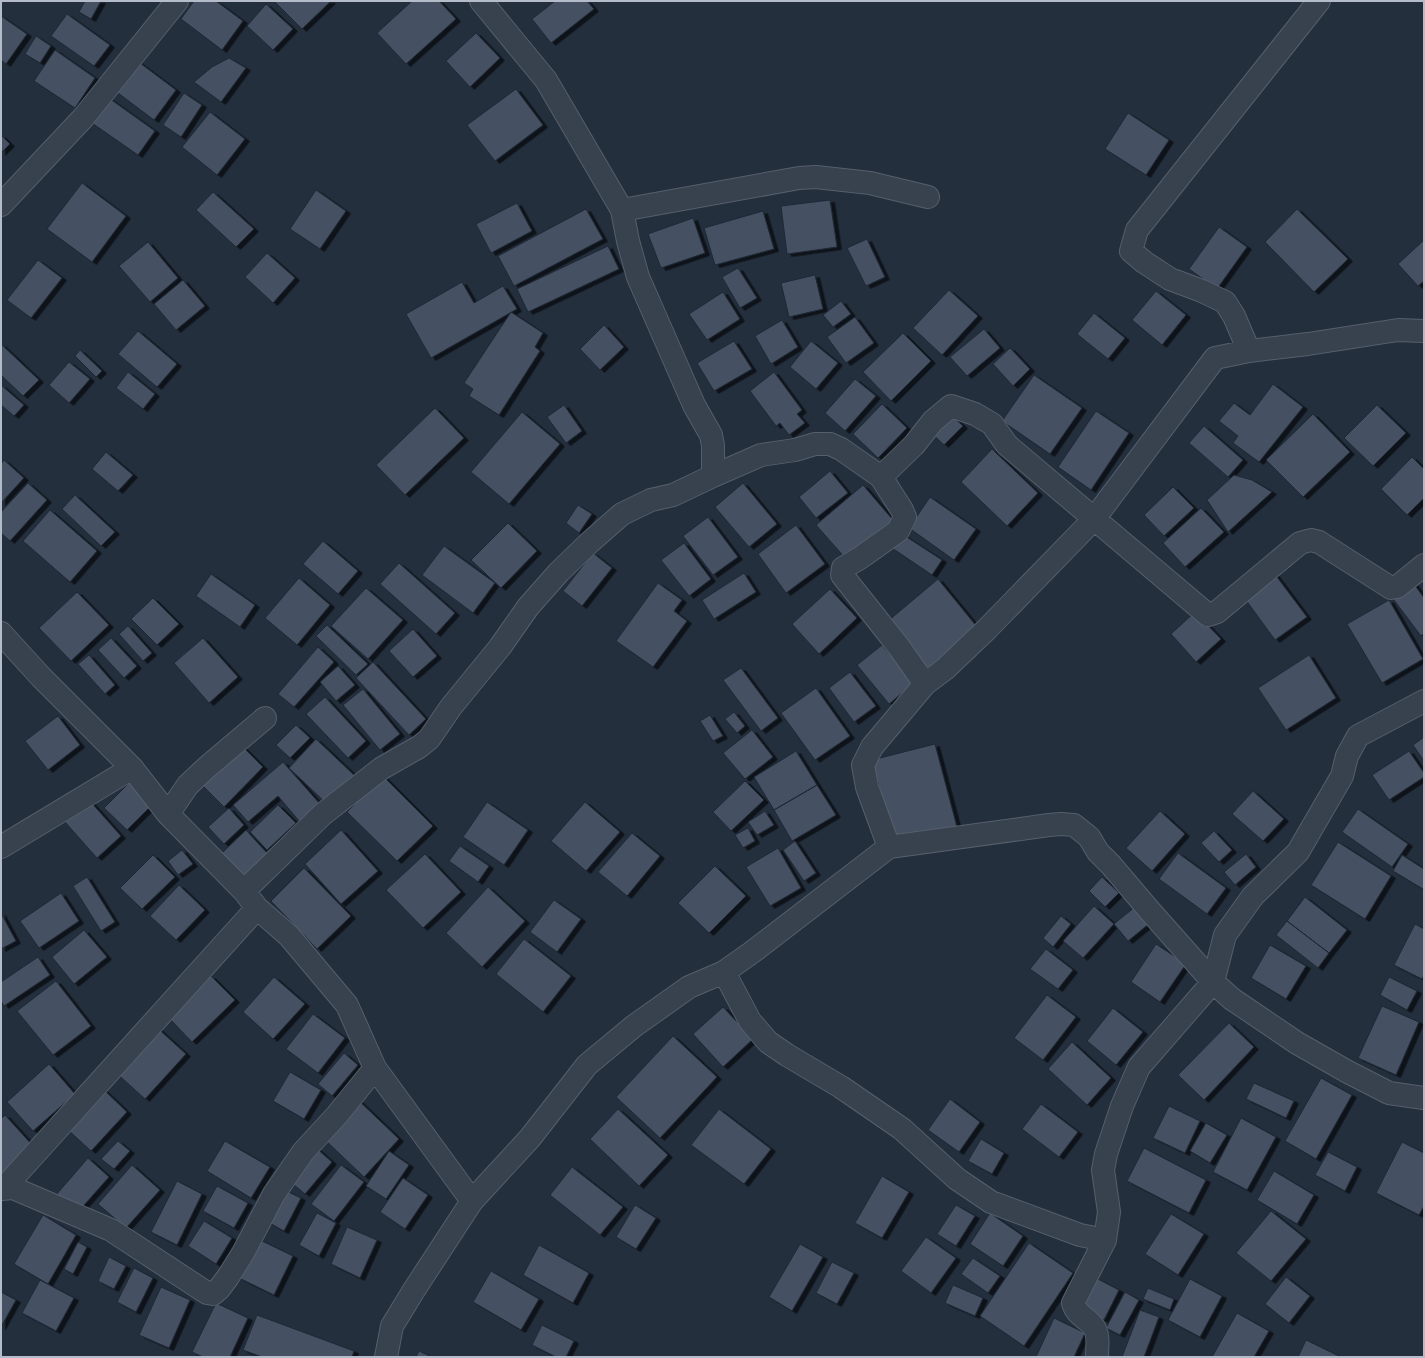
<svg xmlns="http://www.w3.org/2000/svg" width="1425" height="1358" viewBox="0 0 1425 1358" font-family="Roboto,sans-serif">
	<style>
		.building { fill: #455162; stroke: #1f2835; filter: url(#shadow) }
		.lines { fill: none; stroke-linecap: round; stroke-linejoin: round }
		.street-casing { stroke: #565f6c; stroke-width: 24 }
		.street { stroke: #38414e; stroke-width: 22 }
	</style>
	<defs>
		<filter id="shadow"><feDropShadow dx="4.5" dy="2.5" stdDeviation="0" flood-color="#0009"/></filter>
	</defs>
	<rect width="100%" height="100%" fill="#242f3e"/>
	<path class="building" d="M 85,1 L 101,1 L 91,19 L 79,12 Z
		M 194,1 L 216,1 L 243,21 L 222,50 L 181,19 Z
		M 274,1 L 331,1 L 302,29 Z
		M 412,1 L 439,1 L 456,19 L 406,64 L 377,33 Z
		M 555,1 L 587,1 L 594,9 L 551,43 L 532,19 Z
		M 266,4 L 293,29 L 273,50 L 247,26 Z
		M 67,14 L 110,45 L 94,66 L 51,36 Z
		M 1,16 L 27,34 L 6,64 L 1,60 Z
		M 476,33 L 500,58 L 470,87 L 446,61 Z
		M 36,36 L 51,46 L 40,63 L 25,54 Z
		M 55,50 L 95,78 L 75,108 L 34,81 Z
		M 229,58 L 246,68 L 221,102 L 194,82 L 212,67 Z
		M 136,60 L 176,90 L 154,120 L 114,90 Z
		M 516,89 L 543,125 L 495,161 L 467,125 Z
		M 184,93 L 202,105 L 181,137 L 163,125 Z
		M 106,96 L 155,131 L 138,155 L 89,121 Z
		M 210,112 L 245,139 L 217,175 L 182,147 Z
		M 1128,113 L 1169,140 L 1146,175 L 1105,149 Z
		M 1,135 L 10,144 L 1,153 Z
		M 82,183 L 126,216 L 92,262 L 47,229 Z
		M 316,190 L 346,211 L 320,249 L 290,229 Z
		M 213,192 L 254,229 L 236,247 L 196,210 Z
		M 830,200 L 837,247 L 787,254 L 781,206 Z
		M 517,203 L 532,231 L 491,253 L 476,224 Z
		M 586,209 L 603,239 L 514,286 L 498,256 Z
		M 1297,209 L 1348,259 L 1314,292 L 1265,242 Z
		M 763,211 L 774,249 L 715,265 L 704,228 Z
		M 693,218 L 705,253 L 661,268 L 648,234 Z
		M 1219,227 L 1247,247 L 1217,289 L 1189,269 Z
		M 867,239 L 885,277 L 866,286 L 847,248 Z
		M 1424,240 L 1424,281 L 1418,286 L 1398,264 Z
		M 148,242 L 178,278 L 150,302 L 119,266 Z
		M 608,246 L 619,269 L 528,312 L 517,289 Z
		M 267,253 L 295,278 L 273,303 L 245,277 Z
		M 38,260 L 62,278 L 31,318 L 7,300 Z
		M 738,268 L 757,298 L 740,308 L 722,277 Z
		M 815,275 L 823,309 L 789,317 L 781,283 Z
		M 183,280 L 205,306 L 176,330 L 154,304 Z
		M 462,282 L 474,303 L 503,286 L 517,309 L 431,358 L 406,314 Z
		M 949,290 L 978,316 L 942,355 L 913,328 Z
		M 1156,291 L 1186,315 L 1162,345 L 1132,320 Z
		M 723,292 L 740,319 L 707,340 L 689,314 Z
		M 841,301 L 851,314 L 833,327 L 823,315 Z
		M 511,312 L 543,333 L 535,347 L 540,351 L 499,415 L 469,396 L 473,389 L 464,383 Z
		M 1094,313 L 1125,338 L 1108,359 L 1077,334 Z
		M 855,317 L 874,343 L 846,363 L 827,337 Z
		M 782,320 L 798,347 L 771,364 L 755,336 Z
		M 604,325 L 624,347 L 600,370 L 580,349 Z
		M 984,329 L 1000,348 L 967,376 L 950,357 Z
		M 138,331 L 177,364 L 157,387 L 118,354 Z
		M 903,333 L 931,361 L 891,401 L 863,372 Z
		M 734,341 L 752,369 L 714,391 L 697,363 Z
		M 811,341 L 838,363 L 816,389 L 790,367 Z
		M 1,344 L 39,380 L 23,396 L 1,375 Z
		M 1010,348 L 1030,369 L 1013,386 L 993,364 Z
		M 80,350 L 102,371 L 96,377 L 75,356 Z
		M 69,362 L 90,379 L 69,403 L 49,385 Z
		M 128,372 L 155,394 L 143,409 L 116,388 Z
		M 774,372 L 802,410 L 797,414 L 805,423 L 789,435 L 780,423 L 776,426 L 750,391 Z
		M 1034,375 L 1082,408 L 1050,454 L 1002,421 Z
		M 855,379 L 876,396 L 845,431 L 825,413 Z
		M 1273,384 L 1303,407 L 1259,462 L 1233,443 L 1238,436 L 1219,421 L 1234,403 L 1250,415 Z
		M 1,385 L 24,405 L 14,416 L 1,405 Z
		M 882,404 L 907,428 L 878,458 L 853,434 Z
		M 564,405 L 582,431 L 566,443 L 547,417 Z
		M 1377,405 L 1406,433 L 1373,466 L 1344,438 Z
		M 435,408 L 464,438 L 405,495 L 376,465 Z
		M 1096,411 L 1129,433 L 1091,490 L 1058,467 Z
		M 522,412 L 560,444 L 509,504 L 471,472 Z
		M 948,412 L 963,426 L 944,445 L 929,431 Z
		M 1313,414 L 1350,452 L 1303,497 L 1266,460 Z
		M 1204,426 L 1243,460 L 1228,477 L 1189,443 Z
		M 992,449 L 1038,493 L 1007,526 L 961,482 Z
		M 106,452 L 133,475 L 118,491 L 92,469 Z
		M 1412,457 L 1424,469 L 1424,498 L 1407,515 L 1381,489 Z
		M 4,460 L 24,478 L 1,503 L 1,464 Z
		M 830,471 L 848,493 L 816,518 L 799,497 Z
		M 1234,475 L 1252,480 L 1272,492 L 1228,532 L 1207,500 Z
		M 28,483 L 47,500 L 10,541 L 1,533 L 1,512 Z
		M 743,483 L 777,524 L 749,547 L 715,507 Z
		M 863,485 L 893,520 L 846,559 L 816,525 Z
		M 1173,487 L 1194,508 L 1164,536 L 1144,515 Z
		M 75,495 L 115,532 L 101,546 L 62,509 Z
		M 930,497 L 976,529 L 954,560 L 909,528 Z
		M 578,505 L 592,514 L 579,533 L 566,523 Z
		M 1201,508 L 1224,532 L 1185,567 L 1163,543 Z
		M 50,510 L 97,551 L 70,582 L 23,541 Z
		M 708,517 L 738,557 L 713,575 L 683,536 Z
		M 508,523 L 537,551 L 501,588 L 471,560 Z
		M 796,525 L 825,564 L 786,593 L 758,554 Z
		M 902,534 L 942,560 L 932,575 L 892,548 Z
		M 323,541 L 358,571 L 338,594 L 303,564 Z
		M 684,543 L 711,579 L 689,596 L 661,560 Z
		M 444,546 L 495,583 L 473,613 L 422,575 Z
		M 593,553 L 612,568 L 582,606 L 563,591 Z
		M 399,563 L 455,613 L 436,634 L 380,584 Z
		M 744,573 L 756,592 L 714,619 L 702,600 Z
		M 1274,573 L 1307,617 L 1275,640 L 1243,596 Z
		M 211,574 L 255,605 L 240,627 L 196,596 Z
		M 299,578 L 330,605 L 297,645 L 265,618 Z
		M 938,579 L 978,628 L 929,669 L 888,621 Z
		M 1412,581 L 1424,598 L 1424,633 L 1421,636 L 1391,596 Z
		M 658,583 L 682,600 L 674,611 L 687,621 L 653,667 L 616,641 Z
		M 366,588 L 403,620 L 368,659 L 331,626 Z
		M 830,589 L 857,618 L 819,654 L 792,624 Z
		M 77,592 L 109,625 L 71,661 L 39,628 Z
		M 153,598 L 179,624 L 157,645 L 131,619 Z
		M 1389,600 L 1423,659 L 1382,683 L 1347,624 Z
		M 1195,612 L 1221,639 L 1196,662 L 1171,634 Z
		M 327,625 L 368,664 L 356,675 L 316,636 Z
		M 128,626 L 152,653 L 143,661 L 119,634 Z
		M 413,629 L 437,656 L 413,677 L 389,651 Z
		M 111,638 L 137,666 L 124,678 L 98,650 Z
		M 203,638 L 238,677 L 209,703 L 174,663 Z
		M 882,645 L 914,683 L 889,704 L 857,665 Z
		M 318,647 L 334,662 L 294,707 L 278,694 Z
		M 89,655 L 115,685 L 105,694 L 78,664 Z
		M 1309,655 L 1336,698 L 1286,730 L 1258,688 Z
		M 373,662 L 426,719 L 409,735 L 356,678 Z
		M 338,666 L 355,685 L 336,701 L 320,682 Z
		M 741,668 L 778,718 L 761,731 L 723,680 Z
		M 850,672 L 876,706 L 854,722 L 829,688 Z
		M 816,688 L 850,736 L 815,760 L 781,713 Z
		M 363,689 L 400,734 L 380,750 L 343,705 Z
		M 325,697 L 366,741 L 348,758 L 306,714 Z
		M 734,712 L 745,726 L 737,733 L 725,719 Z
		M 710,715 L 723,736 L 713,741 L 700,721 Z
		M 58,716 L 80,745 L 48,770 L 25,741 Z
		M 296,725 L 310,738 L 290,758 L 276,745 Z
		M 752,730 L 773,757 L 745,779 L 723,753 Z
		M 1424,737 L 1424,761 L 1413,745 Z
		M 316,739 L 354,775 L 327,804 L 289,768 Z
		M 935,744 L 957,827 L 894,843 L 872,760 Z
		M 241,745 L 263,767 L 224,807 L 202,785 Z
		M 796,751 L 817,785 L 774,810 L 754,777 Z
		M 1409,751 L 1424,773 L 1424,777 L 1389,800 L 1372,775 Z
		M 283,762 L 320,804 L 300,822 L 278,796 L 248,822 L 233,805 Z
		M 383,776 L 433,826 L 397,861 L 347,812 Z
		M 132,780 L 155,802 L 127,830 L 104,808 Z
		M 745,781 L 764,800 L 731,831 L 713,812 Z
		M 817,785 L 836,815 L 792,841 L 774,810 Z
		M 1253,791 L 1284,819 L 1263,841 L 1232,814 Z
		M 89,800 L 121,836 L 97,858 L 65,822 Z
		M 487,802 L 528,830 L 504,865 L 463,837 Z
		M 585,802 L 620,832 L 586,871 L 551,841 Z
		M 278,805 L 296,823 L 267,850 L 250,832 Z
		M 229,808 L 244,825 L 224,844 L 208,827 Z
		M 1358,809 L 1408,844 L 1392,867 L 1342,832 Z
		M 765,811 L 774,825 L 757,835 L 748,822 Z
		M 1160,811 L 1185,834 L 1152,871 L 1126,848 Z
		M 748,828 L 755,841 L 743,848 L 735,835 Z
		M 246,830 L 269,855 L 245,878 L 222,853 Z
		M 341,830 L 378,871 L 341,904 L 305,864 Z
		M 1214,831 L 1232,850 L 1219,862 L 1201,843 Z
		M 632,833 L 660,856 L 627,896 L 598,872 Z
		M 795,841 L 816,873 L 804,881 L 783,850 Z
		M 1338,842 L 1391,876 L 1365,919 L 1311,885 Z
		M 460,846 L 489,866 L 478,882 L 449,861 Z
		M 778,848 L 801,888 L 770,906 L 746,867 Z
		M 182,850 L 193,864 L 178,875 L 168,861 Z
		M 1178,853 L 1226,888 L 1207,914 L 1159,879 Z
		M 425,854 L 461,892 L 423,928 L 386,890 Z
		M 1246,854 L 1256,867 L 1235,885 L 1224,872 Z
		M 153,855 L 175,877 L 142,909 L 120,888 Z
		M 1402,855 L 1424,869 L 1424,886 L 1423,889 L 1393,871 Z
		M 715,866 L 746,896 L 709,933 L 678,903 Z
		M 304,868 L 351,916 L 317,949 L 271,901 Z
		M 87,877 L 115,922 L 101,931 L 73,886 Z
		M 1102,877 L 1119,893 L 1105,907 L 1089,891 Z
		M 179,885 L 205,910 L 176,940 L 150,916 Z
		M 488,887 L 525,921 L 482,967 L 446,933 Z
		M 61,893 L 79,921 L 39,948 L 20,921 Z
		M 1305,897 L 1347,930 L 1329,953 L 1287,921 Z
		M 554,900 L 581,919 L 557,952 L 530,932 Z
		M 1094,906 L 1114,924 L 1083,958 L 1063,941 Z
		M 1136,906 L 1150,923 L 1128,941 L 1114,924 Z
		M 1,913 L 16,941 L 1,949 Z
		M 1061,916 L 1071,924 L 1053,947 L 1043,938 Z
		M 1287,921 L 1329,953 L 1318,968 L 1276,935 Z
		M 1415,924 L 1424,929 L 1424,975 L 1422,979 L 1394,965 Z
		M 84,930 L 107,957 L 74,984 L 52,957 Z
		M 524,939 L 571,976 L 543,1012 L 496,974 Z
		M 1156,944 L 1186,964 L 1160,1002 L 1131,982 Z
		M 1270,945 L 1306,966 L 1286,999 L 1251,978 Z
		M 1046,949 L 1073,970 L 1058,989 L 1030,969 Z
		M 38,957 L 50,975 L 4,1006 L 1,1001 L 1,982 Z
		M 211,976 L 235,1000 L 192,1042 L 169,1018 Z
		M 274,977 L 305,1004 L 273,1039 L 243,1012 Z
		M 1389,977 L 1417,991 L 1407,1010 L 1380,995 Z
		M 56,981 L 91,1026 L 53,1055 L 17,1011 Z
		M 1047,995 L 1076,1017 L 1043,1060 L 1014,1038 Z
		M 1382,1006 L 1419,1022 L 1396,1075 L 1358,1058 Z
		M 723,1007 L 753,1039 L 723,1067 L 693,1034 Z
		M 1113,1008 L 1143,1032 L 1116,1065 L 1087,1041 Z
		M 313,1014 L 345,1038 L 318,1073 L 286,1049 Z
		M 1229,1023 L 1254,1047 L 1204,1100 L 1178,1075 Z
		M 153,1024 L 186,1054 L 145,1099 L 113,1070 Z
		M 673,1036 L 717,1077 L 660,1138 L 616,1097 Z
		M 1072,1042 L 1111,1078 L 1087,1105 L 1048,1069 Z
		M 344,1053 L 358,1065 L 332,1096 L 318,1084 Z
		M 49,1064 L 75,1094 L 33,1131 L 7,1102 Z
		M 290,1072 L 321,1090 L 304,1119 L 273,1101 Z
		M 1321,1078 L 1352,1095 L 1316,1159 L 1285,1141 Z
		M 1254,1083 L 1294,1101 L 1286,1118 L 1246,1099 Z
		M 102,1088 L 127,1112 L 91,1151 L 66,1128 Z
		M 356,1098 L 399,1139 L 364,1177 L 321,1136 Z
		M 950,1099 L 980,1122 L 959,1152 L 928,1130 Z
		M 1041,1104 L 1078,1132 L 1059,1157 L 1022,1129 Z
		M 1169,1106 L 1200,1121 L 1185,1153 L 1153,1138 Z
		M 618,1109 L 668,1155 L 639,1186 L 590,1139 Z
		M 719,1109 L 771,1149 L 744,1184 L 691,1145 Z
		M 5,1115 L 34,1147 L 1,1177 L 1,1119 Z
		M 1241,1118 L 1276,1137 L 1247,1190 L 1213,1172 Z
		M 1206,1123 L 1227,1135 L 1210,1163 L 1190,1151 Z
		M 981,1139 L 1004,1153 L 992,1174 L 968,1161 Z
		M 118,1141 L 130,1151 L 114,1169 L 101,1159 Z
		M 225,1141 L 270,1167 L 251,1198 L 207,1171 Z
		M 1402,1142 L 1424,1153 L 1424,1206 L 1419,1215 L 1376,1193 Z
		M 315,1147 L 332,1162 L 305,1194 L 288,1180 Z
		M 1144,1148 L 1206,1180 L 1189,1213 L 1127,1181 Z
		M 389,1151 L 409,1165 L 386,1199 L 366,1186 Z
		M 1328,1152 L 1357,1167 L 1345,1191 L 1315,1175 Z
		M 88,1158 L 109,1177 L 77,1213 L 56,1195 Z
		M 132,1165 L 160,1190 L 126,1228 L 98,1204 Z
		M 341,1165 L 364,1182 L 334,1221 L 311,1204 Z
		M 572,1167 L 623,1207 L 600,1235 L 550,1195 Z
		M 1274,1171 L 1314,1195 L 1297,1224 L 1257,1200 Z
		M 882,1176 L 909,1192 L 882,1238 L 855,1223 Z
		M 403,1178 L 428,1195 L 405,1229 L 380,1212 Z
		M 177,1181 L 202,1194 L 177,1245 L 151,1232 Z
		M 217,1186 L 248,1203 L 234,1228 L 203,1211 Z
		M 280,1188 L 301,1198 L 284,1231 L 264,1220 Z
		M 635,1205 L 656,1218 L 636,1249 L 616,1237 Z
		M 956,1205 L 975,1216 L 956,1246 L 937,1234 Z
		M 1271,1211 L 1306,1239 L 1271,1281 L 1236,1253 Z
		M 317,1213 L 336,1223 L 319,1256 L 299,1245 Z
		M 990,1213 L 1023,1236 L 1003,1266 L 970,1244 Z
		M 1171,1214 L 1204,1234 L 1178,1275 L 1145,1254 Z
		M 43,1215 L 76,1235 L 48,1284 L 14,1264 Z
		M 204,1221 L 232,1238 L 216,1264 L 188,1246 Z
		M 347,1227 L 377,1240 L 360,1278 L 331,1264 Z
		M 926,1237 L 956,1258 L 931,1293 L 901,1271 Z
		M 258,1239 L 293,1256 L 274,1295 L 239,1278 Z
		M 78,1242 L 87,1247 L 73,1274 L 64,1269 Z
		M 1029,1243 L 1073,1273 L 1024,1346 L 980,1316 Z
		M 800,1244 L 823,1257 L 792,1311 L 769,1297 Z
		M 539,1245 L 589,1273 L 573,1303 L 523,1275 Z
		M 109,1257 L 126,1266 L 114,1289 L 98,1281 Z
		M 973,1258 L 1000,1276 L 988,1293 L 961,1274 Z
		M 832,1262 L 854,1273 L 837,1304 L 816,1293 Z
		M 134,1268 L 153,1278 L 136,1312 L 117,1302 Z
		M 491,1271 L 539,1299 L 521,1330 L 473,1302 Z
		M 1286,1277 L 1310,1296 L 1289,1323 L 1265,1304 Z
		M 1096,1278 L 1119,1290 L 1104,1320 L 1081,1309 Z
		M 1190,1279 L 1222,1296 L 1200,1337 L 1168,1320 Z
		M 40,1280 L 74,1298 L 56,1331 L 22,1313 Z
		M 953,1285 L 983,1298 L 975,1316 L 945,1303 Z
		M 161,1287 L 190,1300 L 169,1348 L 139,1335 Z
		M 1148,1288 L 1174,1299 L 1170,1310 L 1143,1299 Z
		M 1,1292 L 16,1300 L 1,1327 Z
		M 1125,1292 L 1139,1300 L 1120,1335 L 1106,1328 Z
		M 216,1303 L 248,1318 L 230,1357 L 203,1357 L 192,1352 Z
		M 1140,1310 L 1159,1317 L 1144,1357 L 1122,1357 Z
		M 1237,1313 L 1269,1331 L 1254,1357 L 1212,1357 Z
		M 257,1315 L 354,1351 L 352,1357 L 262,1357 L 243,1350 Z
		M 1054,1318 L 1085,1333 L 1074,1357 L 1036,1357 Z
		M 542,1325 L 574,1341 L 566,1357 L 556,1357 L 532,1345 Z
		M 1306,1340 L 1341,1357 L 1298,1357 Z
		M 419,1351 L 432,1357 L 416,1357 Z"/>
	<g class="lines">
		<g class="street-casing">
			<path id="street" d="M 481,1 L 546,80 L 622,210 L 628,241 L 638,277 L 694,405 L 711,435 L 713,446 L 713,476 L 761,455 L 795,450 L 815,444 L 830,444 L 841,449 L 881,477 L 902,510 L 905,517 L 898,531 L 860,558 L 843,568 L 842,575 L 899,647 L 925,684 L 872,747 L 863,765 L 867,787 L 889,847
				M 1,205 L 83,118 L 177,1
				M 622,210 L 799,178 L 816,177 L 870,183 L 928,197
				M 1249,351 L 1234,316 L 1225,302 L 1202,291 L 1170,279 L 1144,262 L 1131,251 L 1137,230 L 1319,1
				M 881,477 L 914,445 L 933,421 L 951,406 L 975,414 L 992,424 L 1007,445 L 1208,615 L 1217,612 L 1300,543 L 1311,540 L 1319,542 L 1391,588 L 1397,587 L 1424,565
				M 1,633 L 41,677 L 132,768 L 168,814 L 244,891 L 257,908 L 289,936 L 347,1005 L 375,1068 L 472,1201
				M 925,684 L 945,669 L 987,629 L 1094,519 L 1215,358 L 1249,351 L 1308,344 L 1398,330 L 1424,331
				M 168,814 L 188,785 L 206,768 L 265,718
				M 1,847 L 132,768
				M 244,891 L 323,814 L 382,768 L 419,747 L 429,739 L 451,707 L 500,647 L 528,607 L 559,572 L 590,542 L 622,514 L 651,500 L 673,495 L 713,476
				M 724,972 L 750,1021 L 768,1042 L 787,1055 L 841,1087 L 902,1129 L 957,1179 L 991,1202 L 1080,1235 L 1105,1240
				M 1,1189 L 13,1188 L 111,1230 L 207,1293 L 213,1294 L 219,1289 L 228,1277 L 243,1253 L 274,1194 L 303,1152 L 337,1115 L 375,1068
				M 3,1189 L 257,908
				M 386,1357 L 392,1326 L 414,1290 L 472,1201 L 530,1138 L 587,1065 L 634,1026 L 689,987 L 724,972 L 751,953 L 889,847 L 1049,825 L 1061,824 L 1074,825 L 1089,837 L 1098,852 L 1111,865 L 1150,911 L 1213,982 L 1232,999 L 1297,1043 L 1348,1072 L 1389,1093 L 1424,1098
				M 1097,1357 C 1097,1348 1099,1337 1095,1329 C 1089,1318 1077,1317 1073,1303 L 1105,1240 L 1109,1212 L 1103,1170 L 1106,1154 L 1122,1106 L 1139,1067 L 1213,982 L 1225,935 L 1253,896 L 1298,852 L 1342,776 L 1347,756 L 1358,736 L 1424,701"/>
		</g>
		<use href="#street" class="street"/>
	</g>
	<rect width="1425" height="1358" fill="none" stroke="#b4bcc9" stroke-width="4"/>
</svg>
